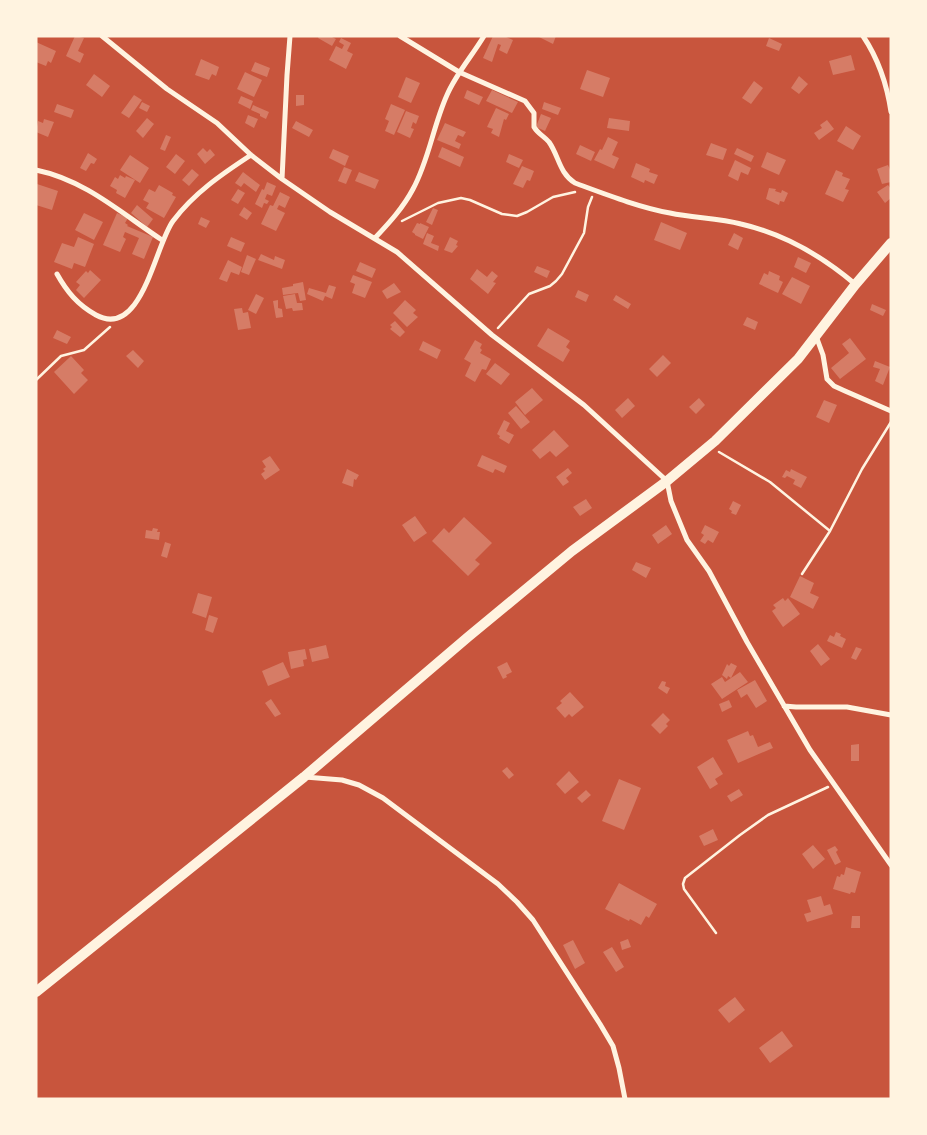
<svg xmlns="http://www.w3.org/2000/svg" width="927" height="1135" viewBox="0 0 927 1135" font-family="'Public Sans',sans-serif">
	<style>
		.building { fill: #d67c66 }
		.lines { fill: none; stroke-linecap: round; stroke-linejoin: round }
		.path { stroke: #fff3e0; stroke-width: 2.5 }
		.minor { stroke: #fff3e0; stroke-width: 5 }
		.primary { stroke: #fff3e0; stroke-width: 10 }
	</style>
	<rect width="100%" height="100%" fill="#c8553d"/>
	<path class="building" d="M 75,36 L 84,38 L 78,51 L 84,54 L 80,63 L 66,56 Z
		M 319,36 L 330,36 L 336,39 L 332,46 L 318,38 Z
		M 493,36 L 504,36 L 513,40 L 507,54 L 499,50 L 501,45 L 498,44 L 492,62 L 483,58 Z
		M 537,36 L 556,36 L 553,44 Z
		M 341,38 L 351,43 L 347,51 L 353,54 L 346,69 L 329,60 L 336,46 L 342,49 L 344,45 L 339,42 Z
		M 769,38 L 782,44 L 779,51 L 766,46 Z
		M 36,42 L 56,51 L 51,63 L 48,61 L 46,66 L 36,62 Z
		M 851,55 L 855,70 L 833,75 L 829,61 Z
		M 201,59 L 219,67 L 216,76 L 212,74 L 209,80 L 195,75 Z
		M 255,62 L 270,68 L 267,77 L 251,71 Z
		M 587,70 L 610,78 L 603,97 L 580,89 Z
		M 245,72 L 262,80 L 254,97 L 237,89 Z
		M 94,74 L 110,86 L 102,97 L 86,85 Z
		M 799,76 L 808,84 L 799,94 L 791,88 Z
		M 406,77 L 420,83 L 411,103 L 398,97 Z
		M 754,81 L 763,88 L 751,104 L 742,98 Z
		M 467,90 L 483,97 L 479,105 L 464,98 Z
		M 492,90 L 518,102 L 512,113 L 486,101 Z
		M 134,95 L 142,100 L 129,118 L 121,113 Z
		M 296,95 L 304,95 L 304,105 L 296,106 Z
		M 241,96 L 253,101 L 250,109 L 238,103 Z
		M 142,102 L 150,106 L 147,112 L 139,108 Z
		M 544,102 L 561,108 L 558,115 L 542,109 Z
		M 57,104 L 74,110 L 71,118 L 54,112 Z
		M 391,104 L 405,110 L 394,135 L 385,131 L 389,121 L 385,119 Z
		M 253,105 L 269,112 L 266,119 L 260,116 L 260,114 L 251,110 Z
		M 496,108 L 509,114 L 506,120 L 504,119 L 499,137 L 491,133 L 493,129 L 487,127 Z
		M 406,111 L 419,116 L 416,124 L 413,122 L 411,128 L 414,129 L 410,138 L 397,132 Z
		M 541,114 L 551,118 L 545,131 L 536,127 Z
		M 248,115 L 258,119 L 254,128 L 245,123 Z
		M 147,118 L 154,124 L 143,138 L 136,131 Z
		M 609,118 L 630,121 L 629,131 L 607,128 Z
		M 44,119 L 54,122 L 48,137 L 36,132 L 38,121 L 43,123 Z
		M 827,120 L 834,129 L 819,140 L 814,133 L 822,128 L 820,125 Z
		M 296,121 L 313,130 L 309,137 L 292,128 Z
		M 445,123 L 466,132 L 463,137 L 458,135 L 455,141 L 461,144 L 459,149 L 437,140 Z
		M 846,126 L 861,136 L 853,150 L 837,141 Z
		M 166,135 L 171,137 L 165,151 L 160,149 Z
		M 608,137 L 618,142 L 612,155 L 619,158 L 614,169 L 594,160 L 600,149 L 602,150 Z
		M 711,143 L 727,149 L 723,160 L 706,155 Z
		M 580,145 L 595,152 L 591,161 L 576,154 Z
		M 442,147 L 464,157 L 460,167 L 438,157 Z
		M 203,148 L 207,152 L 210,149 L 215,155 L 205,164 L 197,154 Z
		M 737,148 L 754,156 L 751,162 L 734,154 Z
		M 333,149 L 349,156 L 345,166 L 329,158 Z
		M 767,152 L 786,160 L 779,175 L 761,167 Z
		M 88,153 L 97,159 L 94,164 L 91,163 L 86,171 L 80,168 Z
		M 176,154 L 185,161 L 175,174 L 166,167 Z
		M 509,154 L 523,160 L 519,168 L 506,162 Z
		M 130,155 L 149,168 L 140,183 L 120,170 Z
		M 735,160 L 751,168 L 748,175 L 741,172 L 738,181 L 728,176 Z
		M 636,163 L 650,169 L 649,172 L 658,175 L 654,184 L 645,180 L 644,183 L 631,177 Z
		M 888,165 L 891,172 L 891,182 L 882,184 L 877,169 Z
		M 522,166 L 534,171 L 530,181 L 527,180 L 523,188 L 513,184 Z
		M 344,167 L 352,170 L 346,184 L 338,181 Z
		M 192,169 L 199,175 L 189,186 L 182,180 Z
		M 836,170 L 843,173 L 842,176 L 850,179 L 845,189 L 849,190 L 843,202 L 825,194 Z
		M 243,172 L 260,185 L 256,192 L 244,183 L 241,187 L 235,183 Z
		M 359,172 L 379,180 L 375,189 L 355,181 Z
		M 120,175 L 125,178 L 126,176 L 135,180 L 125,198 L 116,193 L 117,190 L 110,186 L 115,177 L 118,179 Z
		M 267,182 L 276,186 L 272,196 L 267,194 L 265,199 L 269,201 L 267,204 L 264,203 L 262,208 L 255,204 L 262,189 L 264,190 Z
		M 37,184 L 58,191 L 52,210 L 36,205 Z
		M 159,185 L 173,193 L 172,195 L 176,197 L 164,218 L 146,208 L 149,203 L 143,200 L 149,189 L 155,192 Z
		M 888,185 L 891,189 L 891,198 L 885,203 L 877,192 Z
		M 769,188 L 776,189 L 775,191 L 781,193 L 782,190 L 788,193 L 784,202 L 780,201 L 779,205 L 766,199 Z
		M 238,189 L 245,193 L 238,204 L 231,200 Z
		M 280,192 L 290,197 L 285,208 L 279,205 L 277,209 L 285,213 L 276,231 L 261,224 L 270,205 L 273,206 Z
		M 137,205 L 153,219 L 147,227 L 131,213 Z
		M 244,207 L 252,213 L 247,220 L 239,215 Z
		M 433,208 L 438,210 L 432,225 L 426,222 Z
		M 84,213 L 103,222 L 94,240 L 75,230 Z
		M 117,213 L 128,218 L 125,223 L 128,225 L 127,226 L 153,237 L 144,259 L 132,254 L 139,238 L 125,232 L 123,237 L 126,239 L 120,252 L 103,245 Z
		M 201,217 L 210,221 L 206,228 L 198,224 Z
		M 661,222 L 687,233 L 680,250 L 654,240 Z
		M 417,223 L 420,224 L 420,223 L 429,227 L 423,239 L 415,235 L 415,234 L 412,232 Z
		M 427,233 L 434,236 L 431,243 L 439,246 L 438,251 L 423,244 Z
		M 734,233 L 743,238 L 738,250 L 728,245 Z
		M 78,237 L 94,244 L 85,267 L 74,263 L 72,269 L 54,262 L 62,243 L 74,247 Z
		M 231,237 L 245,243 L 241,252 L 227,246 Z
		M 450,237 L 458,241 L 456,245 L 458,246 L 452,253 L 444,250 Z
		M 261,254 L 274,260 L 275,256 L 285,260 L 282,269 L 258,260 Z
		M 247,255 L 256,259 L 249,275 L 241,272 Z
		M 798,257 L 811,263 L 806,273 L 794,267 Z
		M 228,260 L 242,267 L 239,275 L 231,272 L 227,282 L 219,279 Z
		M 360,262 L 376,269 L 372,278 L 356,271 Z
		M 537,266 L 550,271 L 547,278 L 534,272 Z
		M 477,269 L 487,277 L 492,271 L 498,276 L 493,282 L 496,283 L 488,294 L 470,279 Z
		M 90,270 L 101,280 L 84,298 L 76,290 L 80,285 L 76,282 L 86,271 L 88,273 Z
		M 769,271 L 780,276 L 779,280 L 783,282 L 778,293 L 759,284 L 764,273 L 768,275 Z
		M 353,275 L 372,282 L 365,298 L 352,293 L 355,284 L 350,282 Z
		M 792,277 L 810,286 L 801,304 L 782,294 Z
		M 303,282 L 306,300 L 300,301 L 298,293 L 283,295 L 282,288 L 293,286 L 293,284 Z
		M 394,283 L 401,292 L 387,299 L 382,291 Z
		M 329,285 L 336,287 L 332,299 L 325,296 L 323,301 L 307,294 L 309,288 L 326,293 Z
		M 578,290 L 589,295 L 586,302 L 575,297 Z
		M 256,294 L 264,298 L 256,314 L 248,310 Z
		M 295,294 L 297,303 L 302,303 L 303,310 L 293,311 L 292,308 L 286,309 L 283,296 Z
		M 616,295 L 631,304 L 628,309 L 613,300 Z
		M 278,300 L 278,308 L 282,309 L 283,317 L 276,318 L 273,301 Z
		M 405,300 L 416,310 L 413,313 L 418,317 L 407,327 L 393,313 Z
		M 872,304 L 886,310 L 883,316 L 870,310 Z
		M 242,308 L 243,313 L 248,312 L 251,328 L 238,330 L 234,309 Z
		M 747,317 L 758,322 L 755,330 L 743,325 Z
		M 395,321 L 405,332 L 400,337 L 390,329 L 392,327 L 390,325 Z
		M 548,328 L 570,341 L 566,347 L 570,350 L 563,362 L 537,346 Z
		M 57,330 L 71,337 L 67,344 L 53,338 Z
		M 850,338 L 866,359 L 840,379 L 831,368 L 849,353 L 842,344 Z
		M 475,340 L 482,344 L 480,348 L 482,350 L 480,353 L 491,359 L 486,370 L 482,369 L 475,382 L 465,376 L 471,363 L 464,359 Z
		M 423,341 L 441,350 L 437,359 L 419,350 Z
		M 133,350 L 144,361 L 138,368 L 126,356 Z
		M 663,355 L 671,363 L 657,377 L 649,369 Z
		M 71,356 L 84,370 L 81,373 L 88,380 L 74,394 L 54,372 Z
		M 875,361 L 890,367 L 883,385 L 875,381 L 880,369 L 873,367 Z
		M 495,363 L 510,374 L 501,385 L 486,374 Z
		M 532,388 L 543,400 L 525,415 L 515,402 Z
		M 628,398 L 635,406 L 622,418 L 615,410 Z
		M 699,398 L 705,405 L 696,414 L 689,407 Z
		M 824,400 L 837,405 L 829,423 L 816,417 Z
		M 516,406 L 530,422 L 521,429 L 508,413 Z
		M 504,420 L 510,423 L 506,431 L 514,435 L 509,444 L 499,438 L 500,436 L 497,434 Z
		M 554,430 L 569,446 L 556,457 L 550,451 L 540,459 L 532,450 Z
		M 482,455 L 507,466 L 504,473 L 495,469 L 493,473 L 477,466 Z
		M 270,456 L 280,470 L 265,480 L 261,474 L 265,471 L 263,469 L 266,467 L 262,461 Z
		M 568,468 L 572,473 L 566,478 L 569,482 L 563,486 L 556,477 Z
		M 347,469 L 359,475 L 356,480 L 354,479 L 353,487 L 342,483 Z
		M 791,469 L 807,477 L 801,488 L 793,484 L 795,480 L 787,476 L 785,478 L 782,477 L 786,470 L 790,472 Z
		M 586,499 L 592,508 L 580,516 L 573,507 Z
		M 733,501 L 741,505 L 736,515 L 731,513 L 732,511 L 729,509 Z
		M 415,516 L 427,533 L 414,542 L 402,525 Z
		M 464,517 L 492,543 L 475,560 L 480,564 L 468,576 L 432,541 L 444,528 L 449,533 Z
		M 666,525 L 672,534 L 658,544 L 652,535 Z
		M 705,525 L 719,532 L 713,543 L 708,540 L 705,544 L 700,541 L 704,535 L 701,533 Z
		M 153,528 L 158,529 L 157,532 L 160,532 L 159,540 L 145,538 L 146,530 L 152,531 Z
		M 165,542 L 171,544 L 167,558 L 161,556 Z
		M 636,562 L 651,568 L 646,578 L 632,570 Z
		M 800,576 L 814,583 L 810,593 L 819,597 L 813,609 L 790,597 Z
		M 198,593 L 212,597 L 206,618 L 192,613 Z
		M 783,598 L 785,601 L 788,598 L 800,614 L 783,627 L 772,611 L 776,608 L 773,605 Z
		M 209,615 L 218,618 L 213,633 L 205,630 Z
		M 836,632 L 841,634 L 840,636 L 846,639 L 842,648 L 827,641 L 830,635 L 834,637 Z
		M 818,644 L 830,659 L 821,666 L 810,651 Z
		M 326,645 L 329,658 L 312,662 L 309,649 Z
		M 856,647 L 862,649 L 856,660 L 851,658 Z
		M 305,649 L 307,659 L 303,660 L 304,666 L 291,669 L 288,652 Z
		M 283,662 L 290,677 L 268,686 L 262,671 Z
		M 507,662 L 512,672 L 506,675 L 507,677 L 503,679 L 497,667 Z
		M 731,663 L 737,666 L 731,678 L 728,676 L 727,679 L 722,675 L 727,664 L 729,666 Z
		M 740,672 L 748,682 L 722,699 L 711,684 L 722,677 L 725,682 Z
		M 755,680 L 767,701 L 756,708 L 747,694 L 741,698 L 737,690 Z
		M 662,681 L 666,682 L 665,686 L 670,688 L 667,694 L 658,688 Z
		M 570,692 L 584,707 L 572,717 L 569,714 L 565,718 L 556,708 L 562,703 L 560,701 Z
		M 271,699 L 281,714 L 275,717 L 265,703 Z
		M 729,700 L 732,707 L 722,712 L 719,704 Z
		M 663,713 L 670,720 L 666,724 L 668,726 L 660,734 L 651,725 Z
		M 748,731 L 750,736 L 753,735 L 758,747 L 770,742 L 773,748 L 738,763 L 727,740 Z
		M 859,744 L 859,761 L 851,761 L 851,745 Z
		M 713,757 L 723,774 L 715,779 L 718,784 L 710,789 L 697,767 Z
		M 507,767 L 514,775 L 509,779 L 502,771 Z
		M 569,771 L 579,782 L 565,794 L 556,784 Z
		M 619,779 L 641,788 L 624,830 L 602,821 Z
		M 739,789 L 743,795 L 731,802 L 727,796 Z
		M 586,790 L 591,795 L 582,803 L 577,798 Z
		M 713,829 L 718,840 L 704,846 L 699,836 Z
		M 813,845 L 825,859 L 813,869 L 802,854 Z
		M 835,846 L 838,850 L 836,852 L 841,862 L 835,865 L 827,850 Z
		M 846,867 L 861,872 L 855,893 L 851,892 L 850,894 L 833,889 L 837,876 L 840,877 L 841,874 L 844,875 Z
		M 619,883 L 657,904 L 649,918 L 646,916 L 641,925 L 630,919 L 629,921 L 605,909 Z
		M 821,896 L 824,906 L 830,904 L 833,914 L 807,922 L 804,914 L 811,912 L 807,900 Z
		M 852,916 L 860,916 L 860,928 L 851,928 Z
		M 628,939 L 631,947 L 622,950 L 620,942 Z
		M 573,940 L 585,963 L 575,969 L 563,945 Z
		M 612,947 L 624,967 L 616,972 L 603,952 Z
		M 735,997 L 745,1010 L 729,1023 L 718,1010 Z
		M 782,1031 L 793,1046 L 770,1063 L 759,1048 Z"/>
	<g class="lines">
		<path class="path" d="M 402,221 L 438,203 L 461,198 L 470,200 L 502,214 L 517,216 L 527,212 L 553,197 L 575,192
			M 498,328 L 529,294 L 550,286 L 556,281 L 562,274 L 584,233 L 588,207 L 592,197
			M 36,380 L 61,356 L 84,350 L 110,327
			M 719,452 L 770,482 L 830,531
			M 802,574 L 830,531 L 862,469 L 891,422
			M 716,933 L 684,889 L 683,884 L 685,878 L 740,835 L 768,815 L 828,787"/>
		<path class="minor" d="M 102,36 L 167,89 L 217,123 L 251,155 L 282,179 L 330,212 L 397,252 L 492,335 L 584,405 L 667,481 L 671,501 L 687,540 L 709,571 L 747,642 L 810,750 L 891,865
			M 400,36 L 459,72 L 525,101 L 534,113 L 534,127 C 538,134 544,136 549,142 C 559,156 559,173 575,183 C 605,194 638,207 670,213 C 693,218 718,218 741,224 C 784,234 822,256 855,284
			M 863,36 C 879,60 887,84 891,112
			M 36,170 C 85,180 121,213 162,240
			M 282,179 L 287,75 L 290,36
			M 375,238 C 389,223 403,208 413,189 C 429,160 433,126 447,95 C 456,74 472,56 484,36
			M 57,274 C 67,292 78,305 96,315 C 142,340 155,245 173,221 C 194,193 222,174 251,155
			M 816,336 L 823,355 L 827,379 L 834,386 L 845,391 L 891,411
			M 784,706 L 796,707 L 847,707 L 891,715
			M 305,777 L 342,780 L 359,785 L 383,798 L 498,884 L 517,902 L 533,920 L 600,1024 L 613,1046 L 619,1068 L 625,1099"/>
		<path class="primary" d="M 36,992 L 304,777 L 468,637 L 572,551 L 667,481 L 715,441 L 798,359 L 855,285 L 891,243"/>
	</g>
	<rect width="927" height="1135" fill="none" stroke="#fff3e0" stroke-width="75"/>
</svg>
